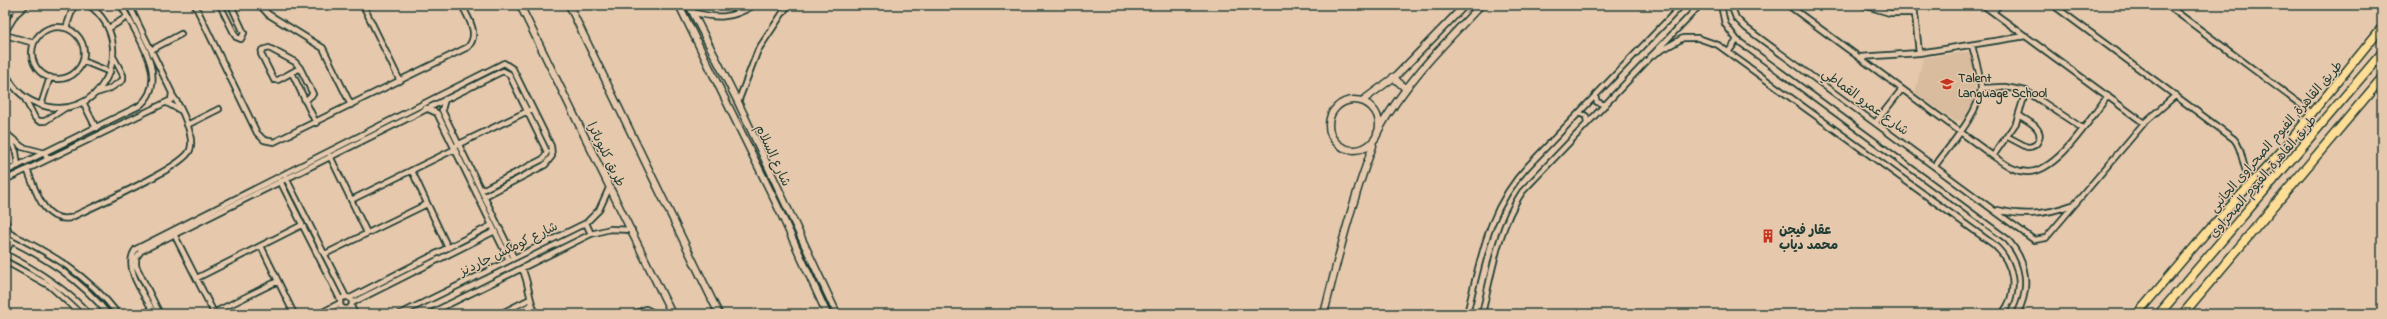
<svg xmlns="http://www.w3.org/2000/svg" width="2387" height="319" viewBox="0 0 2387 319" font-family="'Indie Flower','Playpen Sans Arabic',sans-serif">
	<style>
		.built { fill: #d8bc9d }
		.lines { fill: none; stroke-linecap: round; stroke-linejoin: round }
		.street-casing { stroke: #1f3d34; stroke-width: 8 }
		.secondary-casing { stroke: #1f3d34; stroke-width: 9 }
		.primary-casing { stroke: #1f3d34; stroke-width: 10 }
		.highway-casing { stroke: #1f3d34; stroke-width: 11 }
		.street { stroke: #e6c9ad; stroke-width: 4.5 }
		.secondary { stroke: #e6c9ad; stroke-width: 6 }
		.primary { stroke: #fedd96; stroke-width: 7 }
		.highway { stroke: #fedd96; stroke-width: 8 }
		.labels { text-anchor: middle; stroke-width: 3; stroke-linejoin: round; paint-order: stroke }
		.poi-label { font-size: 13px; font-weight: bold; fill: #1f3d34; stroke: #e6c9ad; text-anchor: start }
		.street-label { font-size: 13px; fill: #1f3d34; stroke: #e6c9ad }
	</style>
	<rect width="100%" height="100%" fill="#e6c9ad"/>
	<filter id="ink" filterUnits="userSpaceOnUse"><feTurbulence type="fractalNoise" baseFrequency=".025" numOctaves="2"/><feDisplacementMap in="SourceGraphic" scale="8" xChannelSelector="R" yChannelSelector="G"/><feConvolveMatrix kernelMatrix="1 2 1 2 8 2 1 2 1" color-interpolation-filters="sRGB"/></filter>
	<g filter="url(#ink)">
		<path class="built" d="M 1968,52 L 1973,59 L 1976,97 L 1964,120 L 1955,121 L 1915,93 L 1923,58 Z"/>
		<g class="lines">
			<g class="street-casing">
				<path id="street" d="M 195,5 L 257,133 L 264,140 L 274,142 L 468,47 C 480,34 468,18 462,5
					M 220,5 L 236,37 L 241,39 L 244,33 L 231,5
					M 260,5 L 268,14 L 323,48 L 351,105
					M 363,5 L 400,81
					M 1721,5 L 1725,24 L 1737,40 L 2007,239 C 2027,261 2031,288 2017,314
					M 1731,5 L 1736,18 L 1746,28 L 2034,240 L 2046,238 L 2144,123 L 2176,95
					M 1788,5 L 1993,156 C 2004,163 2014,172 2028,172 C 2058,172 2090,118 2108,96
					M 1863,5 L 1890,13 L 1914,13
					M 1914,5 L 1919,53
					M 1983,5 L 2144,123
					M 2053,5 L 2234,139 C 2244,150 2241,169 2252,183
					M 2167,5 L 2312,113
					M 692,12 C 717,19 731,19 754,5
					M 1993,12 L 1999,5
					M 5,13 L 14,9 L 21,9
					M32 53a26 26 0 1 1 52 0a26 26 0 1 1-52 0Z
					M 66,28 L 74,5
					M 109,28 L 127,17
					M 5,32 L 16,14 L 26,5
					M 5,35 L 34,43
					M 151,50 L 181,34
					M 1729,51 L 1737,40
					M 1651,56 L 1683,38 L 1698,38 L 1718,45 L 1993,244 C 2014,262 2020,292 2002,314
					M 1860,57 L 1919,53 L 2026,36
					M 83,61 L 110,72
					M 300,68 L 295,62 L 269,48 L 262,50 L 261,54 L 274,80 L 278,80 L 300,68 L 313,94 L 305,101
					M 5,71 C 11,86 21,97 36,103 C 98,129 143,46 89,5
					M 292,73 L 316,123
					M 1981,88 L 2005,87 L 2026,91 L 2082,128
					M 96,93 L 109,89 L 123,80 L 123,75 L 114,58
					M 1595,96 L 1597,102 L 1605,105
					M 24,97 L 35,118 L 39,121 L 45,121 L 65,108
					M 445,99 L 442,110 L 514,258
					M 83,102 L 96,128
					M 738,102 L 758,50 L 788,5
					M 167,103 L 180,110
					M 41,105 L 50,77
					M 426,108 L 437,113 L 509,260
					M 1579,113 L 1586,116 L 1587,123
					M 1876,122 L 1902,89
					M 187,125 L 219,109
					M 5,129 L 16,152 L 18,166
					M 8,135 L 22,147 L 45,153 L 47,159
					M 2008,137 L 2027,147 C 2032,147 2036,146 2038,141 C 2045,129 2028,121 2020,116
					M 457,145 L 530,110
					M 330,156 L 367,233
					M 1993,156 L 2016,123 L 2026,91
					M 1935,166 C 1949,146 1979,114 1981,88 C 1981,75 1975,59 1972,45
					M 27,169 C 35,188 43,223 70,218 C 92,207 183,168 190,150 C 195,136 181,107 173,96
					M 412,171 L 448,248
					M 5,172 L 139,106 C 172,80 136,34 121,5
					M 286,178 L 346,297
					M 5,180 L 171,100 L 172,93 L 129,5
					M 280,181 L 340,299
					M 351,200 L 455,149
					M 1998,210 C 2024,217 2047,214 2072,205
					M 5,220 L 9,233
					M 586,223 L 591,234
					M 5,231 C 49,252 88,275 118,314
					M 174,234 L 214,313
					M 5,238 C 45,257 80,279 108,314
					M 261,246 L 294,314
					M 5,254 C 37,270 65,288 89,314
					M 325,254 L 427,204
					M 6,255 L 7,249 L 12,241
					M 5,261 L 50,286 L 81,314
					M 522,268 C 530,286 528,298 536,314
					M 197,278 L 302,225
					M340 303a6 6 0 1 1 12 0a6 6 0 1 1-12 0Z
					M 350,298 L 492,225
					M 352,303 L 495,231
					M 351,306 L 355,314
					M 155,314 C 146,297 121,267 136,249 L 504,63 L 513,69 L 551,146 L 552,156 L 545,165 L 485,196
					M 160,314 L 136,266 L 136,258 L 141,251 L 503,71 L 509,74 L 547,152 L 543,159 L 482,190
					M 211,314 L 278,281
					M 319,314 L 340,303
					M 330,314 L 342,308
					M 400,314 L 586,223 L 599,210 L 610,186
					M 429,314 L 591,234 L 610,229 L 632,230
					M 500,314 L 530,299
					M 513,314 L 531,305
					M 635,314 L 646,309 L 656,314
					M 1467,314 C 1481,258 1488,208 1529,165 L 1682,5
					M 1482,314 C 1492,272 1498,228 1522,192 L 1700,5"/>
			</g>
			<g class="secondary-casing">
				<path id="secondary" d="M 520,5 L 672,314
					M 569,5 L 719,314
					M 679,5 L 776,203 L 827,314
					M 689,5 L 738,102 L 837,314
					M 1393,77 L 1406,89
					M1329 125a25 25 0 1 1 50 0a25 25 0 1 1-50 0Z
					M 1362,101 L 1397,75 L 1465,5
					M 1377,133 C 1404,84 1443,45 1481,5
					M 1324,314 C 1338,257 1352,201 1373,146 L 1372,142"/>
			</g>
			<g class="primary-casing">
				<path id="primary" d="M 2137,314 L 2212,226 L 2283,149 L 2382,27"/>
			</g>
			<g class="highway-casing">
				<path id="highway" d="M 2159,314 L 2382,53
					M 2183,314 L 2382,78"/>
			</g>
			<use href="#street" class="street"/>
			<use href="#secondary" class="secondary"/>
			<use href="#primary" class="primary"/>
			<use href="#highway" class="highway"/>
		</g>
	</g>
	<defs>
		<g id="school-bare" transform="scale(1.08)"><path d="M0-5L7-2L0 1L-7-2ZM-4 1L0 2.5L4 1V4Q0 6-4 4Z" fill="#c8321e" stroke="#e6c9ad" stroke-width="2.5" paint-order="stroke"/></g>
		<g id="building-bare" transform="scale(1.08)"><path d="M-4-6H4V6H1V3H-1V6H-4ZM-2.5-4.3h1.7v1.8h-1.7ZM.8-4.3h1.7v1.8H.8ZM-2.5-1h1.7V.8h-1.7ZM.8-1h1.7V.8H.8Z" fill="#c8321e" stroke="#e6c9ad" stroke-width="2.5" paint-order="stroke"/></g>
	</defs>
	<g fill-rule="evenodd">
		<use href="#school-bare" x="1947" y="84"/>
		<use href="#building-bare" x="1768" y="236"/>
	</g>
	<g class="labels">
		<g class="poi-label">
			<text x="1958" y="82">Talent<tspan x="1958" dy="15">Language School</tspan></text>
			<text x="1779" y="234">عقار فيجن<tspan x="1779" dy="15">محمد دياب</tspan></text>
		</g>
		<g class="street-label">
			<text transform="translate(1866 101) rotate(36)" y="5">شارع عمرو القماطي</text>
			<text transform="translate(2275 136) rotate(-49)" y="5">طريق القاهرة, الفيوم الصحراوى الجانبى</text>
			<text transform="translate(607 154) rotate(64)" y="5">طريق كليوباترا</text>
			<text transform="translate(774 155) rotate(65)" y="5">شارع السلام</text>
			<text transform="translate(2262 176) rotate(-49)" y="5">طريق القاهرة, الفيوم الصحراوى</text>
			<text transform="translate(508 248) rotate(-26)" y="5">شارع كومكس جاردنز</text>
		</g>
	</g>
	<rect width="2387" height="319" fill="none" stroke="#e6c9ad" stroke-width="20"/>
	<rect x="10" y="10" width="2367" height="299" fill="none" stroke="#1f3d34" stroke-width="1.5" filter="url(#ink)"/>
</svg>
